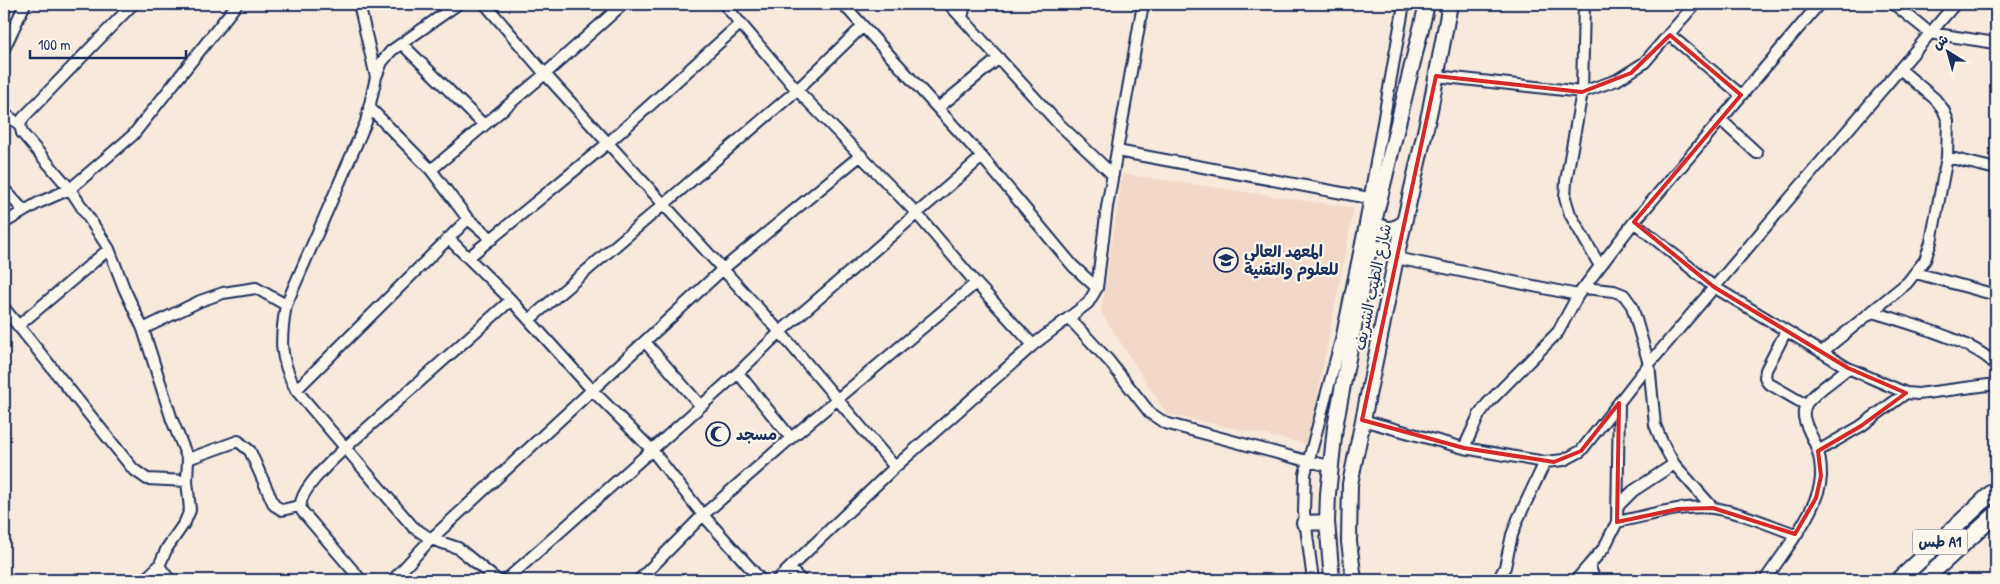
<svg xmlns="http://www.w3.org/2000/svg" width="2000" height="584" viewBox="0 0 2000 584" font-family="'Patrick Hand','Playpen Sans Arabic',sans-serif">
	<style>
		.built { fill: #f2d8c8 }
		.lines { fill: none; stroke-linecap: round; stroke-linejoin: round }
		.minor-casing { stroke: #1b2f5e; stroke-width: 14 }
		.major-casing { stroke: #1b2f5e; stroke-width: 18 }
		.highway-casing { stroke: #1b2f5e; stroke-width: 19 }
		.minor { stroke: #fbf7ec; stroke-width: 10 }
		.major { stroke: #fbf7ec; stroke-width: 14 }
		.highway { stroke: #fbf7ec; stroke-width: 15 }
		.marked { fill: none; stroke: #d62828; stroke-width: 4; stroke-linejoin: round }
		.labels { text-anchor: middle; stroke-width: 4.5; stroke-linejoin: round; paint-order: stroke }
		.shield { fill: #fbf7ec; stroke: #5e6b89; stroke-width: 1 }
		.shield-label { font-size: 15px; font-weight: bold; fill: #1b2f5e }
		.poi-label { font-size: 16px; font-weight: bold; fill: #1b2f5e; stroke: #fbf7ec; text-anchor: start }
		.street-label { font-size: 16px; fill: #1b2f5e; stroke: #fbf7ec }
	</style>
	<rect width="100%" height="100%" fill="#f7e9dc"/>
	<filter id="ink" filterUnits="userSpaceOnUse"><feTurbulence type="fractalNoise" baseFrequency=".02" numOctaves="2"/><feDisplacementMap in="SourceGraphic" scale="10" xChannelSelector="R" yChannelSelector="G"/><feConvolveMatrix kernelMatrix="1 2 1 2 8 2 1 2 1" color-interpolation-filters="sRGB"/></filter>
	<g filter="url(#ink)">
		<path class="built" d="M 1123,174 L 1354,208 L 1308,444 L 1167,414 L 1101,312 Z"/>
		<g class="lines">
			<g class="minor-casing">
				<path id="minor" d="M 133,4 L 23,118 L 20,125 L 22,133 L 70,189 L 109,249 L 124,288 L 143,329 L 172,420 L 188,459 L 187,481 L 190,510 L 185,522 L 167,548 L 159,566 L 144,580
					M 359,4 L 376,77 L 366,122 L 286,305 C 280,340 279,357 296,390 L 413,527 L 431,539 L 458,548 L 497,580
					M 485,4 L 545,74 L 780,332 L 895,467
					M 724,4 L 797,90 L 917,214 L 976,283 L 1033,345
					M 949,4 L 1057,122 L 1113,175
					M 1075,4 L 1084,4
					M 1584,4 L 1582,92 L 1566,181 L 1565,198 L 1570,214 L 1600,266
					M 1894,4 L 1930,33 L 1989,42 L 1996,45
					M 962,18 L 965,4
					M 1670,35 L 1741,95
					M 402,44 L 484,125
					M 4,49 L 25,4
					M 1436,76 L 1582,92 L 1617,80 L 1644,63 L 1695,4
					M 376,77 L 382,62 L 391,51 L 458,4
					M 369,107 L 431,170 L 468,219 L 492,239
					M 938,108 L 999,58
					M 4,113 L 20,125
					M 1721,120 L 1757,153
					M 1117,151 L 1369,198
					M 1947,157 L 1996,169
					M 431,170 L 545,74 L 623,4
					M 4,189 L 24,211
					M 1634,222 L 1714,287 L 1848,368 L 1906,393 L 1918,394 L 1996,384
					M 4,223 L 38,203 L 70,189 L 133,135 L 237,4
					M 448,238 L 511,300 L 593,391 L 651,449 L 703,515 L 761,580
					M 469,257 L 608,143 L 741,23
					M 1396,258 L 1578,295
					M 1916,273 L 1996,295
					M 1097,288 L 1107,207 L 1143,4
					M 1584,288 L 1614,291 L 1624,295 L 1632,306 L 1649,364 L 1655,425 L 1662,442 L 1674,464 L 1713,508
					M 4,308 L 133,469 L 147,479 L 187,481
					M 1873,312 C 1903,322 1979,342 1996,366
					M 1069,318 L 1109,361 L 1150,413 L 1165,423 L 1307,461 L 1330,466
					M 529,320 L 797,90 L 862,27
					M 18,326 L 109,249
					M 143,329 L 200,301 L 223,293 L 256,288 L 286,305
					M 1786,331 L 1766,370 L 1765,377 L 1768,383 L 1806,405
					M 645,342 L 700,405
					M 1822,352 L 1907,283 L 1925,260 L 1931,242 L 1947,157 L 1948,121 L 1943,109 L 1935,99 L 1900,69
					M 738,373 L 791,438
					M 296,390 L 468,219
					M 1362,420 L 1464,448 L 1545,462 L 1564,460 L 1581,451 L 1649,364 L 1955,4
					M 1464,448 L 1479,415 L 1487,404 L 1558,332 L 1578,295 L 1634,222 L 1819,4
					M 1818,451 L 1861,426 L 1906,393
					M 188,459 L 238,441 L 250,451 L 274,505 L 282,510 L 299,506
					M 1617,507 L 1633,491 L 1674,464
					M 1617,522 C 1648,516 1682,504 1713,508 C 1741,512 1769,525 1795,534
					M 159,566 L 170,580
					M 790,569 L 801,580
					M 361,580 L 302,511 C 293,494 334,459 346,447 L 511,300
					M 393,580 L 431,539 L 723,269 L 861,155
					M 506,580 L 738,373 L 780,332 L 982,157
					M 639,580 L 703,515 L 791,438 L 976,283
					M 777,580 L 895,467 L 1033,345 L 1088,303 L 1097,288 L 1073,266 L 982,157 L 843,4
					M 1313,580 L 1304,512 L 1305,474 L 1341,340 L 1365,224 L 1404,4
					M 1498,580 L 1505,567 L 1512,535 L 1518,519 L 1545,462
					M 1576,580 L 1589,565
					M 1595,580 L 1589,565 L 1604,548 L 1617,522 L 1619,403
					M 1765,580 C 1783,553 1820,508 1821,476 C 1821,468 1820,457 1817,449 C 1813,435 1797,417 1807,403 C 1818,389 1836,379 1848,368"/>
			</g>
			<g class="major-casing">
				<path id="major" d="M 1374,222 C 1384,231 1393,231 1404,223
					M 1369,252 C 1379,245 1390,247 1396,258
					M 1304,523 L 1327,522
					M 1332,580 L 1327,522 L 1328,494 L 1335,427 L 1374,222 L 1427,4
					M 1354,580 L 1349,542 L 1350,484 L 1396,258 L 1430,110 L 1450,4"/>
			</g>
			<g class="highway-casing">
				<path id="highway" d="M 1899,580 L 1996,489
					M 1924,580 L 1996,514"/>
			</g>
			<use href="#minor" class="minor"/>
			<use href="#major" class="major"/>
			<use href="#highway" class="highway"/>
		</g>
	</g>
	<path class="marked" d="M 1670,35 L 1741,95 L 1634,222 L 1714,287 L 1848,368 L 1906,393 L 1861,426 L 1818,451 L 1821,476 L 1816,498 L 1795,534 L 1713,508 L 1678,509 L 1617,522 L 1619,403 L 1581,451 L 1554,462 L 1464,448 L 1362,420 L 1436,76 L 1582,92 L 1631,73 Z"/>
	<defs>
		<g id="university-ring" transform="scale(1.25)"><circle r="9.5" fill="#fbf7ec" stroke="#1b2f5e" stroke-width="1.5"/><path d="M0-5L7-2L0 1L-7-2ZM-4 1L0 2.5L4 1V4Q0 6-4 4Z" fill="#1b2f5e"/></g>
		<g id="mosque-ring" transform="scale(1.25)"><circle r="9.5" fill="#fbf7ec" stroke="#1b2f5e" stroke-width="1.5"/><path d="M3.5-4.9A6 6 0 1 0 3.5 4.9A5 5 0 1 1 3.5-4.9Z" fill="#1b2f5e"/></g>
	</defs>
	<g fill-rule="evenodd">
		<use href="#university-ring" x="1226" y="260"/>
		<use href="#mosque-ring" x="718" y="434"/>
	</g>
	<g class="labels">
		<rect class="shield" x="1912.5" y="529.5" width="55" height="25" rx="4"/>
		<g class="shield-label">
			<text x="1940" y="547">طس A1</text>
		</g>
		<g class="poi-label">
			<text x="1244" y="257">المعهد العالي<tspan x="1244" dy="18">للعلوم والتقنية</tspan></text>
			<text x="736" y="440">مسجد</text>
		</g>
		<g class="street-label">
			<text transform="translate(1372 287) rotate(-78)" y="6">شارع الطيب الشريف</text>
		</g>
	</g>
	<rect width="2000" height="584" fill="none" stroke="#fbf7ec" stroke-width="20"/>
	<rect x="10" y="10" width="1980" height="564" fill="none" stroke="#1b2f5e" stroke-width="2" filter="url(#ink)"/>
	<g transform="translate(1948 52) rotate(323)" stroke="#fbf7ec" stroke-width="4" paint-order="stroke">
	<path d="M0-4L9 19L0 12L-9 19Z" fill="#1b2f5e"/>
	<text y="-8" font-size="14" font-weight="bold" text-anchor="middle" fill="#1b2f5e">ش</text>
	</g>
	<path d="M30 50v8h156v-8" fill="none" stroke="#1b2f5e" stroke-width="2.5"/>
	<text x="38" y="50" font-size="15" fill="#1b2f5e" stroke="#fbf7ec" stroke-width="4" paint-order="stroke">100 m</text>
</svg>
